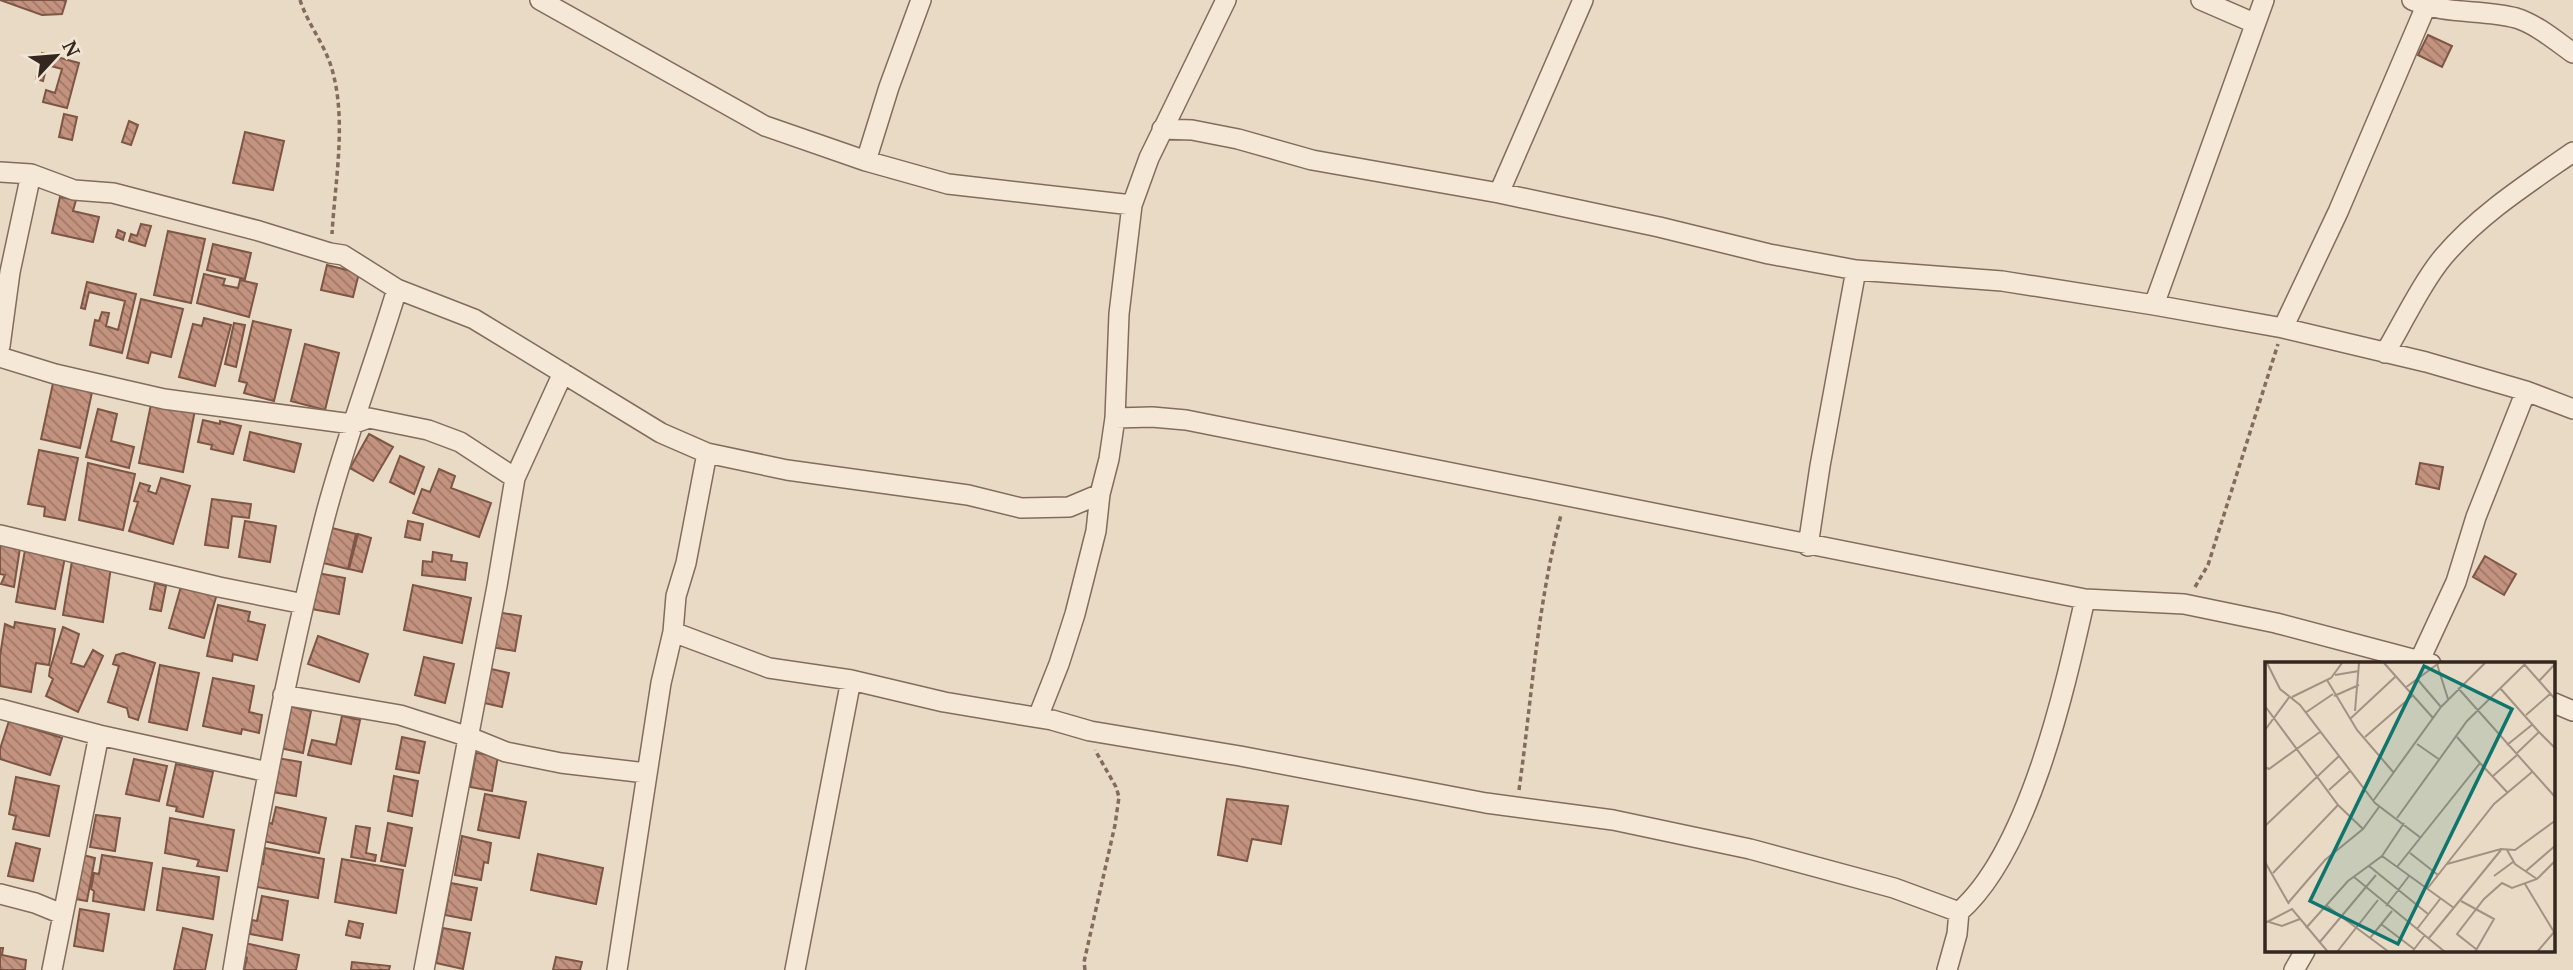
<svg xmlns="http://www.w3.org/2000/svg" width="2573" height="970" viewBox="0 0 2573 970" font-family="'Noto Serif',serif">
	<style>
		.building { fill: url(#building-back-hatch); stroke: #7e5646; stroke-width: 2 }
		.lines { fill: none; stroke-linecap: round; stroke-linejoin: round }
		.minor-casing { stroke: #826c5d; stroke-width: 22 }
		.path { stroke: #826c5d; stroke-width: 3.5; stroke-dasharray: 5 3.5; stroke-linecap: butt }
		.minor { stroke: #f5e8d7; stroke-width: 19 }
		.inset-road { fill: none; stroke: #a19283; stroke-width: 2 }
		.view { fill: #0f766e; fill-opacity: 0.15; stroke: #0f766e; stroke-width: 3.5 }
		.inset-edge { fill: none; stroke: #34271f; stroke-width: 3.5 }
	</style>
	<defs>
		<pattern id="building-back-hatch" width="6" height="6" patternUnits="userSpaceOnUse" patternTransform="scale(1.75)"><rect width="6" height="6" fill="#c3937f"/><path d="M-1 5l2 2M0 0l6 6M5-1l2 2" fill="none" stroke="#9f7867"/></pattern>
	</defs>
	<rect width="100%" height="100%" fill="#e9dac5"/>
	<path class="building" d="M 0,0 L 62,0 L 66,1 L 62,14 L 42,15 Z
		M 2428,35 L 2452,46 L 2442,67 L 2418,55 Z
		M 42,53 L 79,63 L 67,108 L 43,102 L 46,90 L 55,93 L 62,69 L 47,65 L 43,81 L 36,79 Z
		M 64,114 L 77,117 L 72,140 L 59,137 Z
		M 129,121 L 138,125 L 131,145 L 122,142 Z
		M 245,132 L 284,141 L 273,190 L 233,183 Z
		M 60,197 L 76,200 L 73,211 L 99,217 L 93,242 L 52,233 Z
		M 141,224 L 151,226 L 145,246 L 129,241 L 131,234 L 137,236 Z
		M 118,230 L 125,233 L 123,240 L 116,237 Z
		M 168,231 L 205,239 L 191,303 L 154,295 Z
		M 213,244 L 251,253 L 245,279 L 207,270 Z
		M 327,265 L 359,273 L 353,297 L 321,290 Z
		M 204,274 L 225,279 L 223,285 L 238,288 L 240,280 L 257,284 L 249,317 L 197,303 Z
		M 87,282 L 136,294 L 122,353 L 90,345 L 95,320 L 99,321 L 102,312 L 109,313 L 106,326 L 118,330 L 125,301 L 89,292 L 85,309 L 81,308 Z
		M 141,299 L 183,309 L 171,357 L 151,352 L 148,363 L 127,358 Z
		M 204,318 L 231,325 L 215,386 L 179,377 L 193,324 L 202,326 Z
		M 253,321 L 291,330 L 274,401 L 244,393 L 247,383 L 239,381 Z
		M 234,323 L 245,325 L 236,367 L 225,364 Z
		M 305,344 L 339,353 L 325,410 L 291,401 Z
		M 55,374 L 94,383 L 80,448 L 41,439 Z
		M 151,404 L 195,410 L 183,472 L 139,463 Z
		M 98,409 L 117,414 L 111,441 L 134,447 L 129,468 L 86,457 Z
		M 203,420 L 220,424 L 220,421 L 241,426 L 233,454 L 211,449 L 212,445 L 198,442 Z
		M 250,432 L 301,444 L 294,472 L 244,460 Z
		M 369,434 L 393,447 L 373,481 L 350,468 Z
		M 39,450 L 78,458 L 65,520 L 44,516 L 45,507 L 28,504 Z
		M 400,456 L 424,467 L 414,494 L 390,482 Z
		M 88,463 L 135,474 L 123,530 L 79,520 Z
		M 2420,463 L 2443,467 L 2439,489 L 2416,484 Z
		M 439,469 L 455,476 L 451,488 L 491,503 L 479,537 L 413,513 L 422,489 L 430,492 Z
		M 161,478 L 190,486 L 173,544 L 129,531 L 138,502 L 134,501 L 140,483 L 150,486 L 148,491 L 156,494 Z
		M 212,499 L 251,504 L 249,518 L 232,516 L 228,548 L 205,545 Z
		M 245,521 L 276,526 L 270,562 L 239,557 Z
		M 408,521 L 423,524 L 420,540 L 405,537 Z
		M 324,526 L 356,534 L 348,569 L 319,562 Z
		M 358,534 L 371,538 L 362,572 L 349,569 Z
		M 0,544 L 20,548 L 14,587 L 1,584 L 5,575 L 0,574 Z
		M 25,550 L 65,557 L 55,609 L 16,602 Z
		M 433,552 L 452,555 L 451,561 L 467,563 L 465,580 L 422,575 L 423,561 L 432,562 Z
		M 2485,556 L 2516,574 L 2504,595 L 2473,577 Z
		M 72,561 L 111,567 L 103,622 L 63,615 Z
		M 312,572 L 345,578 L 339,614 L 306,608 Z
		M 155,583 L 166,586 L 161,611 L 150,609 Z
		M 182,583 L 219,587 L 204,638 L 169,628 Z
		M 413,585 L 471,598 L 462,643 L 404,630 Z
		M 218,605 L 250,612 L 248,621 L 265,625 L 257,660 L 233,654 L 232,661 L 207,656 Z
		M 497,612 L 521,616 L 515,651 L 485,646 Z
		M 15,622 L 55,629 L 49,665 L 36,663 L 31,692 L 0,686 L 0,656 L 5,624 L 14,628 Z
		M 63,627 L 79,634 L 71,663 L 84,667 L 93,650 L 103,656 L 78,712 L 46,696 L 53,679 L 49,676 L 50,669 Z
		M 318,636 L 368,654 L 359,682 L 308,664 Z
		M 123,653 L 155,663 L 138,720 L 129,717 L 127,708 L 108,702 L 119,666 L 113,664 L 116,655 Z
		M 424,657 L 454,664 L 445,703 L 415,695 Z
		M 160,665 L 199,673 L 187,730 L 149,722 Z
		M 487,668 L 509,673 L 502,707 L 480,702 Z
		M 213,678 L 254,686 L 249,712 L 262,715 L 259,733 L 242,729 L 241,734 L 203,726 Z
		M 288,706 L 311,711 L 303,753 L 280,748 Z
		M 342,716 L 360,720 L 351,764 L 308,755 L 312,740 L 336,745 Z
		M 9,721 L 62,738 L 50,775 L 0,759 L 0,749 Z
		M 402,737 L 425,742 L 419,773 L 396,769 Z
		M 476,753 L 498,756 L 492,791 L 470,787 Z
		M 277,758 L 301,762 L 296,796 L 272,792 Z
		M 134,759 L 167,766 L 159,801 L 126,794 Z
		M 176,764 L 213,772 L 203,817 L 176,811 L 177,807 L 167,805 Z
		M 394,776 L 418,781 L 412,816 L 388,811 Z
		M 16,777 L 59,786 L 49,836 L 13,829 L 16,816 L 9,814 Z
		M 485,794 L 526,802 L 519,838 L 478,830 Z
		M 1227,799 L 1288,806 L 1281,844 L 1252,839 L 1247,861 L 1218,855 Z
		M 276,807 L 326,818 L 319,853 L 263,841 L 267,822 L 272,824 Z
		M 96,815 L 120,818 L 115,851 L 90,847 Z
		M 170,818 L 234,830 L 227,871 L 197,866 L 199,860 L 165,853 Z
		M 388,823 L 412,828 L 405,866 L 381,861 Z
		M 356,826 L 370,828 L 366,853 L 376,855 L 375,861 L 351,857 Z
		M 462,836 L 491,843 L 488,863 L 484,862 L 481,880 L 455,875 Z
		M 16,843 L 40,849 L 33,881 L 8,876 Z
		M 265,848 L 324,859 L 318,898 L 257,887 L 254,865 L 263,864 Z
		M 538,854 L 603,868 L 596,904 L 531,890 Z
		M 83,855 L 95,858 L 87,901 L 75,899 Z
		M 102,855 L 152,863 L 144,910 L 93,901 L 94,891 L 91,889 L 94,873 L 99,874 Z
		M 342,859 L 403,870 L 396,913 L 335,902 Z
		M 163,868 L 219,877 L 213,919 L 157,910 Z
		M 451,883 L 477,888 L 471,920 L 445,915 Z
		M 262,896 L 288,901 L 282,940 L 250,934 L 252,920 L 257,921 Z
		M 80,909 L 109,914 L 103,951 L 74,946 Z
		M 349,921 L 363,924 L 360,938 L 346,935 Z
		M 183,928 L 212,935 L 205,970 L 174,970 Z
		M 443,928 L 470,933 L 463,969 L 436,963 Z
		M 245,943 L 299,955 L 296,970 L 244,970 L 247,958 L 243,955 Z
		M 0,948 L 3,948 L 2,955 L 26,960 L 25,970 L 0,970 Z
		M 556,957 L 582,962 L 580,970 L 553,970 Z
		M 352,962 L 390,966 L 389,970 L 351,970 Z"/>
	<g class="lines">
		<g class="minor-casing">
			<path id="minor" d="M 540,0 L 765,126 L 866,161 L 948,184 L 1132,205
				M 2201,0 L 2254,23
				M 2412,0 C 2444,15 2482,9 2516,18 C 2536,24 2556,41 2573,53
				M 1162,129 L 1192,130 L 1238,139 L 1312,160 L 1499,193 L 1659,227 L 1769,254 L 1856,270 L 2002,281 L 2154,305 L 2283,328 L 2426,362 L 2526,391 L 2573,409
				M 866,161 L 889,87 L 921,0
				M 0,172 L 31,174 L 74,190 L 113,193 L 259,231 L 330,253 L 343,255 L 397,289 L 474,319 L 661,433 L 707,453 L 787,470 L 968,495 L 1021,508 L 1069,507 L 1100,494
				M 1499,193 L 1583,0
				M 2154,305 L 2264,0
				M 2283,328 L 2338,212 L 2426,6
				M 0,346 L 10,272 L 31,174
				M 2385,353 C 2402,324 2423,281 2444,256 C 2480,214 2527,184 2573,152
				M 0,357 L 55,374 L 164,399 L 352,424 L 369,418 L 428,430 L 460,442 L 515,478
				M 1115,418 L 1152,417 L 1186,420 L 2085,599 L 2184,604 L 2276,623 L 2431,664
				M 0,535 L 219,587 L 304,604
				M 1808,546 L 1820,466 L 1856,270
				M 673,632 L 769,668 L 851,680 L 944,702 L 1052,720 L 1090,731 L 1240,756 L 1486,803 L 1613,820 L 1750,849 L 1894,888 L 1959,912 C 2029,851 2065,688 2085,599
				M 2418,664 L 2456,582 L 2476,517 L 2526,391
				M 283,695 L 400,715 L 469,737 L 506,752 L 561,763 L 646,773
				M 2554,703 L 2573,711
				M 0,709 L 99,735 L 268,772
				M 1038,717 L 1059,664 L 1075,614 L 1096,531 L 1100,494 L 1109,459 L 1115,418 L 1119,314 L 1132,205 L 1149,158 L 1226,0
				M 0,894 L 35,903 L 62,914
				M 52,970 L 99,735
				M 233,970 C 258,818 287,666 325,517 C 345,440 374,366 397,289
				M 424,970 L 497,586 L 515,478 L 563,373
				M 617,970 L 661,683 L 673,632 L 676,596 L 686,563 L 707,453
				M 795,970 L 851,680
				M 1947,970 L 1957,934 L 1959,912
				M 2294,970 L 2305,951"/>
		</g>
		<path class="path" d="M 300,0 C 307,22 322,41 330,63 C 348,116 335,180 332,234
			M 2195,587 L 2208,565 L 2278,344
			M 1519,790 C 1532,697 1537,606 1561,515
			M 1085,970 L 1084,962 L 1115,825 L 1119,797 L 1116,787 L 1095,750"/>
		<use href="#minor" class="minor"/>
	</g>
	<g transform="translate(2265 662)">
		<rect width="290" height="290" fill="#e9dac5"/>
		<path class="inset-road" d="M 2,1 L 15,27 L 35,43 L 110,141 L 156,176M 119,1 L 168,56M 172,2 L 183,37M 259,2 L 291,38M 70,13 L 94,9M 62,18 L 92,68 L 129,111M 153,18 L 176,45M 274,19 L 291,1M 140,26 L 174,1M 193,26 L 291,136M 235,26 L 274,70 L 251,92M 69,34 L 94,23M 27,35 L 66,16 L 77,1M 0,44 L 73,143 L 98,167M 90,49 L 94,1M 40,51 L 68,32M 261,53 L 285,32M 85,57 L 130,15M 0,68 L 25,34M 274,70 L 291,87M 100,75 L 147,34M 152,82 L 175,98M 242,83 L 268,62M 215,101 L 242,130M 0,105 L 4,107 L 55,70M 228,114 L 252,93M 64,128 L 85,109M 108,139 L 176,45 L 220,1M 132,156 L 202,59 L 260,2M 0,164 L 74,94M 242,188 L 250,202 L 272,217M 145,191 L 173,213M 117,194 L 189,246M 0,200 L 24,242M 182,202 L 236,187 L 250,188 L 291,158M 104,204 L 163,252M 132,205 L 215,101 L 192,75M 261,209 L 291,183M 8,211 L 73,143M 229,214 L 248,200M 89,215 L 180,290M 260,222 L 289,270M 162,227 L 229,142 L 267,110M 196,239 L 229,257 L 210,290M 23,241 L 60,198 L 98,167 L 114,145M 62,244 L 124,290M 121,244 L 144,214M 4,260 L 17,264 L 35,257M 0,261 L 27,247 L 63,290M 116,262 L 149,287M 41,266 L 83,219 L 117,194 L 139,161M 152,267 L 175,237M 105,276 L 127,249M 164,276 L 236,188M 54,281 L 111,213M 211,287 L 192,272 L 219,237 L 237,221 L 247,226 L 272,217 L 291,198M 72,290 L 113,238M 147,290 L 160,273M 272,290 L 290,269"/>
		<path class="view" d="M 159,4 L 247,47 L 133,282 L 45,239 Z"/>
		<rect width="290" height="290" class="inset-edge"/>
	</g>
	<g transform="translate(56 56) rotate(64)" stroke="#f1e5d4" stroke-width="5" paint-order="stroke">
	<path d="M0-5L12 26L0 18L-12 26Z" fill="#34271f"/>
	<text y="-10" font-size="19" font-weight="bold" text-anchor="middle" fill="#34271f">N</text>
	</g>
</svg>
